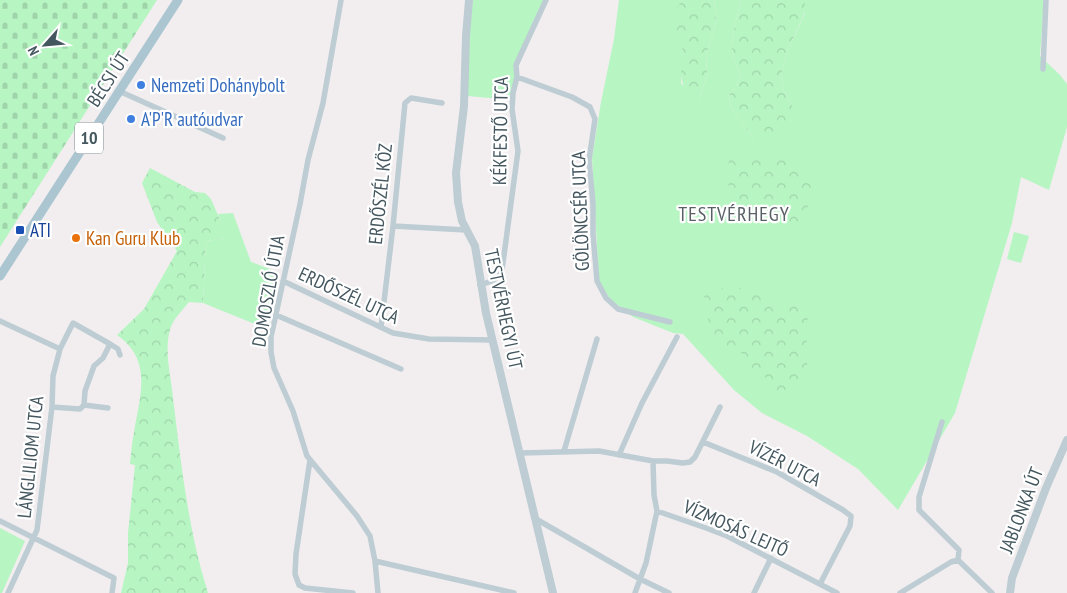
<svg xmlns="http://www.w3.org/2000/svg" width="1067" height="593" viewBox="0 0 1067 593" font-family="'PT Sans Narrow',sans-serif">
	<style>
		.green { fill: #b7f5c3 }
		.forest { fill: url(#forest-crowns) }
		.cemetery { fill: url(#cemetery-stones) }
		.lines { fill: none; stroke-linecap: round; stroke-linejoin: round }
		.minor { stroke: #bdcdd3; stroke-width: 5.5 }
		.tertiary { stroke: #bdcdd3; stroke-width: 8 }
		.primary { stroke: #abc6d1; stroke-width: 9 }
		.shop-dot { fill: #3f7fe0; stroke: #fff; stroke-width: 2 }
		.transit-dot { fill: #1a4fb4; stroke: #fff; stroke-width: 2 }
		.food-dot { fill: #e8710a; stroke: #fff; stroke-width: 2 }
		.labels { text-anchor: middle; stroke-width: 4.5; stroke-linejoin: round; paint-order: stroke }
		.shield { fill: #fff; stroke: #7c898f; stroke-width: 1 }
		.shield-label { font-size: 18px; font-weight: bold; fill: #44575f }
		.street-label { font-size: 19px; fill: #44575f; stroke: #fff }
		.shop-label { font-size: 19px; fill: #366cbe; stroke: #fff; text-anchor: start }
		.transit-label { font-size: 19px; fill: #164399; stroke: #fff; text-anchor: start }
		.food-label { font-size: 19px; fill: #c56008; stroke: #fff; text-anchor: start }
		.neighbourhood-label { font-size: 20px; letter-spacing: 1px; fill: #5a6165; stroke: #fff }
	</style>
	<defs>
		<pattern id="forest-crowns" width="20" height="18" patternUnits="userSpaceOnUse" patternTransform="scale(1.25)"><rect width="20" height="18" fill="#b7f5c3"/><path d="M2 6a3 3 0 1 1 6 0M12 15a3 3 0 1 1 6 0" fill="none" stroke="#9fd4aa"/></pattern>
		<pattern id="cemetery-stones" width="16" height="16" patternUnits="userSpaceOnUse" patternTransform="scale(1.25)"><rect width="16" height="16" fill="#b7f5c3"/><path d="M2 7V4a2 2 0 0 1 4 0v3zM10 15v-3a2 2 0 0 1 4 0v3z" fill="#9fd4aa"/></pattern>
	</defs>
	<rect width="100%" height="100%" fill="#f2eeef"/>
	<path class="green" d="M 473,0 L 545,0 L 515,75 L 509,100 L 468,96 L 468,37 Z
		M 619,0 L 682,0 C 676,14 680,29 682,43 C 684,56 682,71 681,83 L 699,100 L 707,73 L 706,55 L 716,23 L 714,0 L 741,0 C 738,14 732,34 732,48 C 733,68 750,74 729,95 L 731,108 L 753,137 L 793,107 L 784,91 L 781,76 L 787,52 L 805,13 L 805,0 L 1044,0 L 1040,56 L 1060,75 L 1067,84 L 1067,127 L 1049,190 L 1021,177 L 1012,223 L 955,413 L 898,510 L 858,469 L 807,436 L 762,413 L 734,390 L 683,334 L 673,333 L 633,317 L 610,299 L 599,281 L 592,158 L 601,102 L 614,39 Z
		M 233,213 L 251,262 L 278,272 L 267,329 L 203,303 L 206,241 L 227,238 L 218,214 Z
		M 1014,232 L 1029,236 L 1021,263 L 1007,259 Z
		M 0,528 L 25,541 L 2,593 L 0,593 Z"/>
	<path class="forest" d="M 682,0 L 714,0 L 716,23 L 706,55 L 707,73 L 699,100 C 663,81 697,49 673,31 L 678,7 Z
		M 741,0 L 805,0 L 805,12 L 787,52 L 781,76 L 784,91 L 793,107 L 796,122 L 784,133 L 769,141 L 753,137 L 731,108 L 729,95 C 750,74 733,68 732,48 C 732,34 738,14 741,0 Z
		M 732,149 L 742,157 L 763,161 L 785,160 L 802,166 L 814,178 L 806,215 L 792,227 L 755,209 L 734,203 C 726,187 726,166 732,149 Z
		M 150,168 L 195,192 L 205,193 L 211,199 L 228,238 L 206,241 L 203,303 L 189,302 C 183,310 172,320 170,330 C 164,351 171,376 173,398 C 181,463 188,530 208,593 L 121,593 L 128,563 L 128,533 L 135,465 L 130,464 C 131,453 132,443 134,432 C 140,396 153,360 117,335 L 144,309 L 177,251 L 157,222 L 142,183 Z
		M 732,287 C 744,288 759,290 767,300 C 773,308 770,310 781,314 L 793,304 L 803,302 L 808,316 L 806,336 L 808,351 L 807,369 L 803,382 L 789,387 L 777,396 L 765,377 L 752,372 L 742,353 L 725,358 L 707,317 L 704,297 L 709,290 Z"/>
	<path class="cemetery" d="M 0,0 L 157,0 L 0,247 Z"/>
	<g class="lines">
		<path class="minor" d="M 341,0 L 323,103 L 308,160 L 300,204 L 271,337 L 271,352 L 274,368 L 293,411 L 307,456 L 357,516 L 370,536 L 375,561 L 378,593
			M 1043,69 L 1046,0
			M 517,77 L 572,97 L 590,107 L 595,119 L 589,160 L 593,204 L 593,234 L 597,281 L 606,298 L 618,309 L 670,322
			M 119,91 L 223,138
			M 393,226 L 466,230
			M 283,281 L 393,333 L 429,339 L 492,340
			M 480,285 C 489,282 499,280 502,270 L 518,151 L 512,109 L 513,93 L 517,77 L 516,65 L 546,0
			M 276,315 L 401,369
			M 0,321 L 60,349
			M 381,327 L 393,226 L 405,103 L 411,98 L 442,103
			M 110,344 L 118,349 L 120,355
			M 84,405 L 108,408
			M 942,422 L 919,497 L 919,510 L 959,550 L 958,560 L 992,593
			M 703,442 L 777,472 L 843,510 L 851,516 L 850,526 L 820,584
			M 564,451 L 597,339
			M 521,453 L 599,451 L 653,461 L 667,461 L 683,463 L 690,462 L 695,457 L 720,407
			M 619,455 L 642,403 L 677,337
			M 310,460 L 296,554 L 295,574 L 299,585 L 305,588 L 353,593
			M 657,511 L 706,528 L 727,536 L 837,593
			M 536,519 L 640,579 L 669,593
			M 0,521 L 114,578 L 112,593
			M 375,561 L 514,593
			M 8,593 L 37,530 L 52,407 L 53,376 L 60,349 L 73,323 L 110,344 L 103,358 L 94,366 L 85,391 L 84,405 L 80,409 L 52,407
			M 635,593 L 646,563 L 657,511 L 654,495 L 653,461
			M 754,593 L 771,558
			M 900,593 L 951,562 L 958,560"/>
		<path class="tertiary" d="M 469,0 L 466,36 L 464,106 L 456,173 L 458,202 L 462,221 L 475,246 L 486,313 L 553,593
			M 1010,593 L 1012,578 L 1046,488 L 1067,440"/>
		<path class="primary" d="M 0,276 L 178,0"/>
	</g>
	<g class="shop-dot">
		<circle cx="141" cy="85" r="5"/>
		<circle cx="131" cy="119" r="5"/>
	</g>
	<rect class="transit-dot" x="15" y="225" width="10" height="10" rx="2.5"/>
	<circle class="food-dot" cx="76" cy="238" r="5"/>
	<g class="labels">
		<rect class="shield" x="75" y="122.5" width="28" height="31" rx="4"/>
		<g class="shield-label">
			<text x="89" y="144">10</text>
		</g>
		<g class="street-label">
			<text transform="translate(108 79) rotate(-57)" y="7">BÉCSI ÚT</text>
			<text transform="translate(500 131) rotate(-89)" y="7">KÉKFESTŐ UTCA</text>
			<text transform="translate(380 194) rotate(-84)" y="7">ERDŐSZÉL KÖZ</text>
			<text transform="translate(580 211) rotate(-92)" y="7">GÖLÖNCSÉR UTCA</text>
			<text transform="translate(268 291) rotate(-80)" y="7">DOMOSZLÓ ÚTJA</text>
			<text transform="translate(349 295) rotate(25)" y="7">ERDŐSZÉL UTCA</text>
			<text transform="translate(504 309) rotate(78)" y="7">TESTVÉRHEGYI ÚT</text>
			<text transform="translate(30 457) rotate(-84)" y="7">LÁNGLILIOM UTCA</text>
			<text transform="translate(785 463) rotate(27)" y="7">VÍZÉR UTCA</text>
			<text transform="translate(1021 510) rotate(-69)" y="7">JABLONKA ÚT</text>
			<text transform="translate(736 528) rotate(24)" y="7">VÍZMOSÁS LEJTŐ</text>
		</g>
		<g class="shop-label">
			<text x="151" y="92">Nemzeti Dohánybolt</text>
			<text x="141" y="126">A'P'R autóudvar</text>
		</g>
		<g class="transit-label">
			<text x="30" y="237">ATI</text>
		</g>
		<g class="food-label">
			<text x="86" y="245">Kan Guru Klub</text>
		</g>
		<g class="neighbourhood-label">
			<text x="734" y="221">TESTVÉRHEGY</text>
		</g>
	</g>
	<g transform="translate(45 45) rotate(243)" stroke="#ffffff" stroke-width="4" paint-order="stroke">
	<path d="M0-4L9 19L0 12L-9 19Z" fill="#44575f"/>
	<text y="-8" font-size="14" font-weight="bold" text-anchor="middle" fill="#44575f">N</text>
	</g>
</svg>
